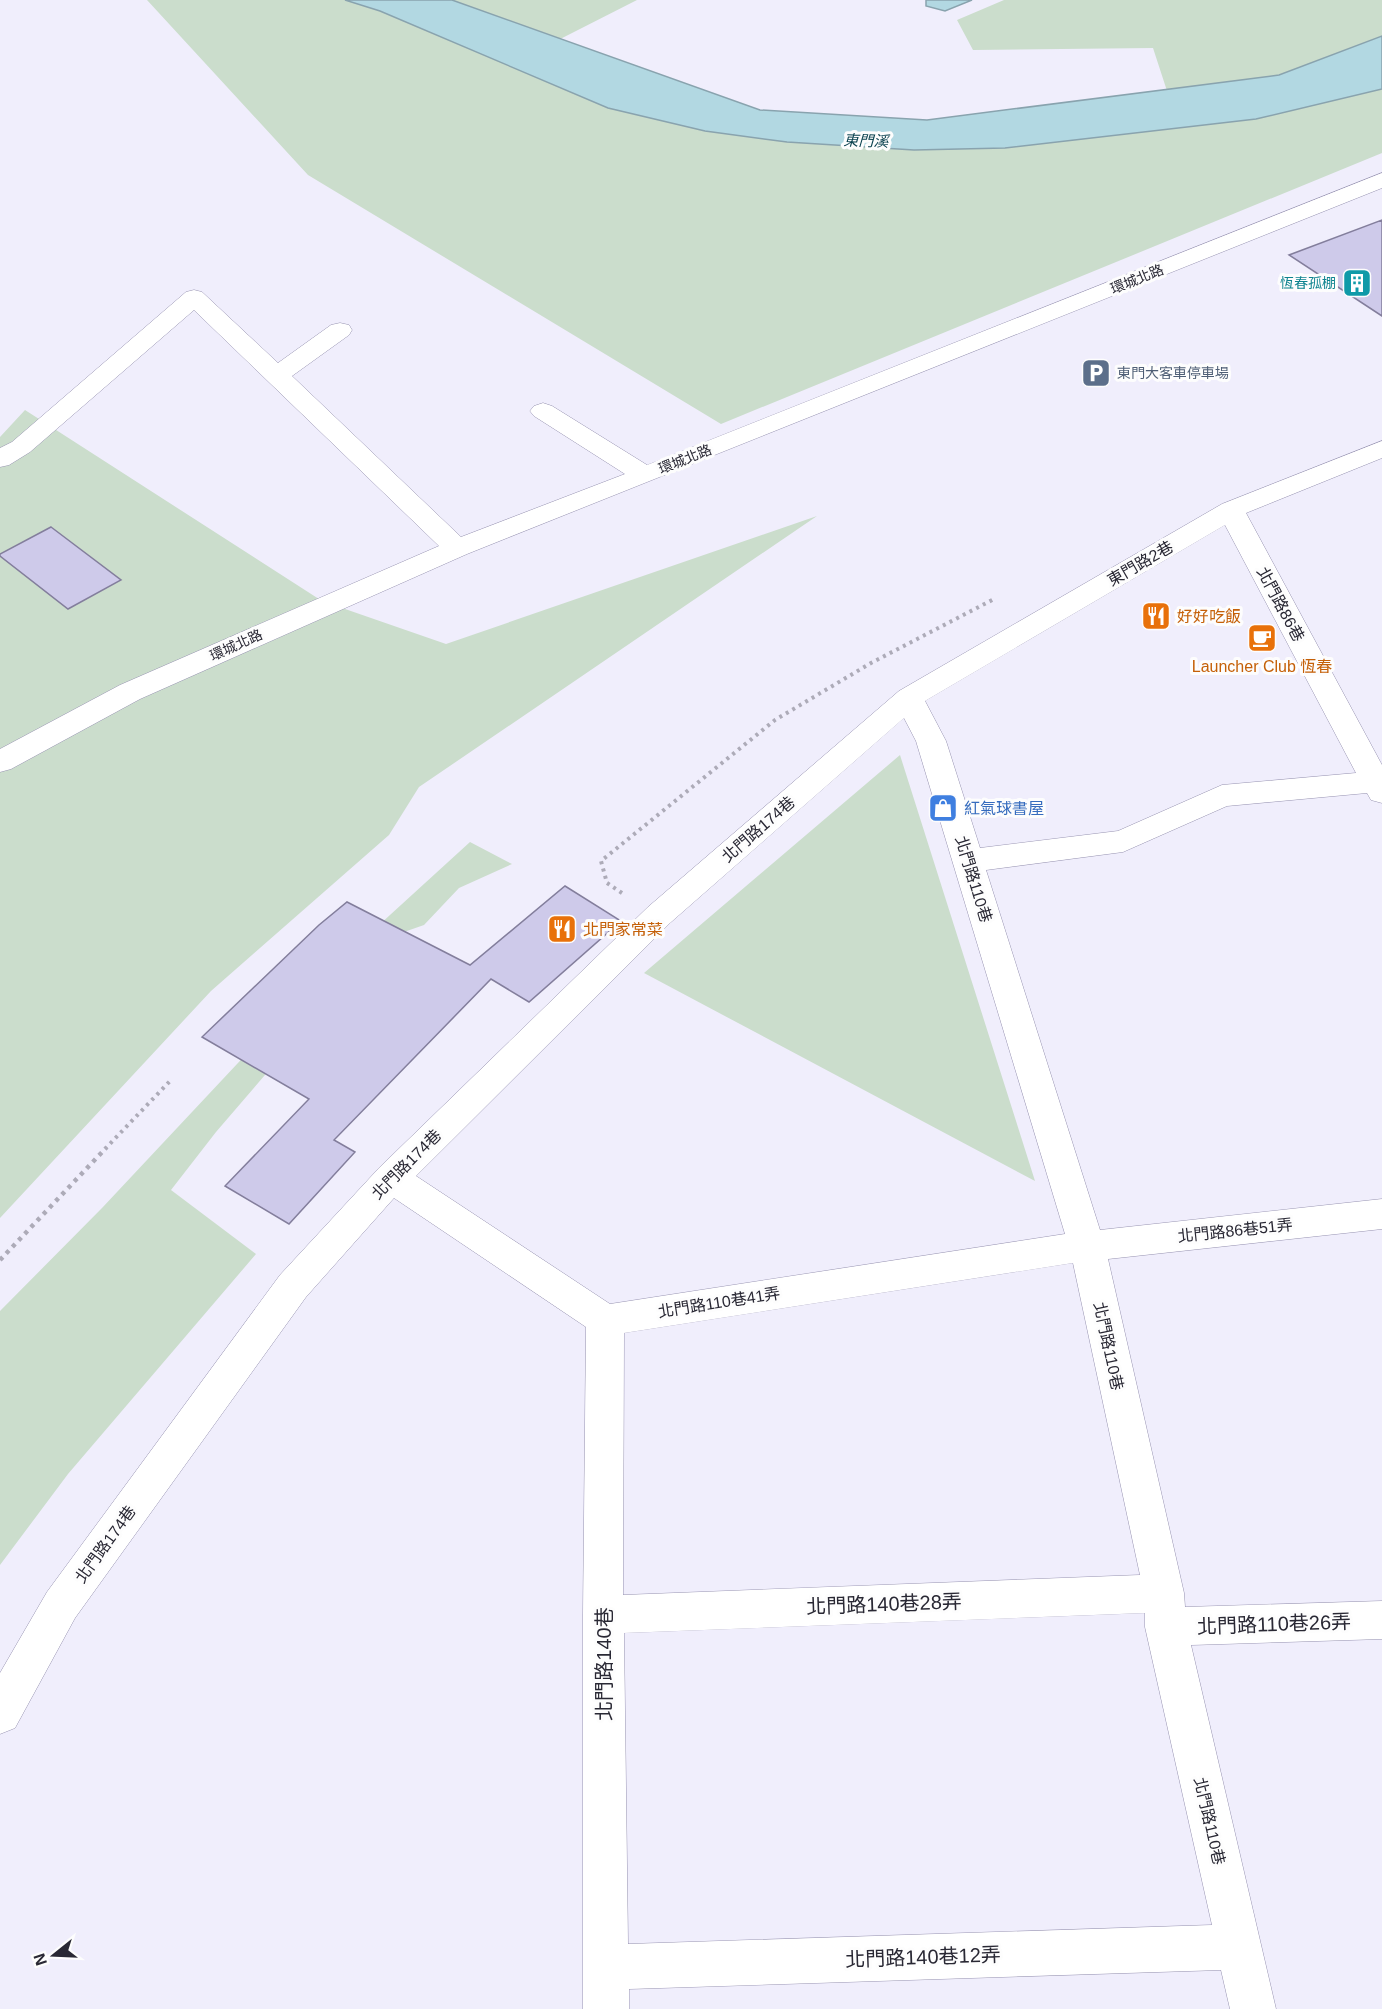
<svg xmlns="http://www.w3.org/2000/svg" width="1382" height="2009" viewBox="0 0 1382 2009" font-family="Arial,'Noto Sans TC',sans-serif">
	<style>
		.green { fill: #cbddcc }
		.water { fill: #b2d8e2; stroke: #89a3ae; stroke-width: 1.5 }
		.building { fill: #cecaea; stroke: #837e9c; stroke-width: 1.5 }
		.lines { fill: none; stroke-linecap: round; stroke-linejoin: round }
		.minor-casing { stroke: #9793b1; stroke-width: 1 }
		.path-far1 { stroke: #adabb8; stroke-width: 4; stroke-dasharray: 3 4.5; stroke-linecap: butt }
		.path { stroke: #adabb8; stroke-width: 4.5; stroke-dasharray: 4 5; stroke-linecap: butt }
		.minor { fill: #fff; fill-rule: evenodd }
		.labels { text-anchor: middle; stroke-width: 6; stroke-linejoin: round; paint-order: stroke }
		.far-street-label { font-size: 14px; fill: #292834; stroke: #fdfdfd }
		.far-culture-label { font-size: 14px; fill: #0d838f; stroke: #fdfdfd; text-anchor: end }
		.far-service-label { font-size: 14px; fill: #4e5e75; stroke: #fdfdfd; text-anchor: start }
		.far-water-label { font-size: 15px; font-style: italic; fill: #0b424f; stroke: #fdfdfd }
		.street-label { font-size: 16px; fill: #292834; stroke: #fdfdfd }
		.food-label { font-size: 16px; fill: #c56008; stroke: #fdfdfd; text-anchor: start }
		.shop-label { font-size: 16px; fill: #366cbe; stroke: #fdfdfd; text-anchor: start }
		.near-street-label { font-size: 20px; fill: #292834; stroke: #fdfdfd }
	</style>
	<rect width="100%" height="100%" fill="#f0eefc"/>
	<path class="green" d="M 147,0 L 637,0 L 515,62 L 839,140 L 1168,94 L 1153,48 L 973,50 L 957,20 L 1004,0 L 1382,0 L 1382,153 L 721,424 L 308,175 Z
		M 25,410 L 322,601 L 446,644 L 817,516 L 419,787 L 389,835 L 211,991 L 0,1218 L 0,437 Z
		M 900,755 L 1035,1181 L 644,973 Z
		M 470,842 L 512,864 L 459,888 L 424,925 L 381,940 L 216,1132 L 171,1190 L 256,1254 L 68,1474 L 0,1565 L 0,1311 L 102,1208 L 299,998 Z"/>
	<path class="water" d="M 345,0 L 452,0 L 760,110 L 927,120 L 1279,75 L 1382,36 L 1382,89 L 1256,119 L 1005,148 L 914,150 L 787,142 L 705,131 L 608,108 L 380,11 Z
		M 926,0 L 972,0 L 945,11 L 926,6 Z"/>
	<path class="building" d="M 1382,220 L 1382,316 L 1289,255 Z
		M 51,527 L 121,580 L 68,609 L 0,556 L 0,554 Z
		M 565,886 L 621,921 L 529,1002 L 491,979 L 334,1140 L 355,1152 L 289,1224 L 225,1186 L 309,1099 L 202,1037 L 319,925 L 347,902 L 470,965 Z"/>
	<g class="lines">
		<g class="minor-casing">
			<path id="minor" d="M 1382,173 L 1382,188 L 467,554 L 140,699 L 11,769 L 0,772 L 0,749 L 120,685 L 439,546 L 194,310 L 30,452 L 9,465 L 0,467 L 0,448 L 12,442 L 186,292 L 194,290 L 202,292 L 278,363 L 331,325 L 340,323 L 349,325 L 352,330 L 349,335 L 292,376 L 461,537 L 625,474 L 534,416 L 530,411 L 534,406 L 543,403 L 552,406 L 647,465 Z
				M 1382,441 L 1382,458 L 1246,513 L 1382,765 L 1382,803 L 1371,800 L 1367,793 L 1227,806 L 1123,852 L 986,870 L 1100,1230 L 1382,1199 L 1382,1229 L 1108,1259 L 1184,1593 L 1185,1607 L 1382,1601 L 1382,1639 L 1191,1645 L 1276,2009 L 1230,2009 L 1221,1970 L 629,1989 L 629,2009 L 583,2009 L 583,1615 L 586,1327 L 394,1198 L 306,1297 L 75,1618 L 15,1728 L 0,1734 L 0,1673 L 47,1592 L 280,1275 L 379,1168 L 648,907 L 899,691 L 1222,504 ZM 1225,525 L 1356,773 L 1222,785 L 1118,831 L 980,848 L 946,741 L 925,701 ZM 904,718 L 916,741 L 1065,1234 L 610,1304 L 416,1176 L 670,923 ZM 1073,1263 L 1140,1575 L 623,1595 L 624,1333 ZM 1145,1613 L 1145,1627 L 1212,1925 L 628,1944 L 624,1633 Z"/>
		</g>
		<path class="path-far1" d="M 622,893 L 607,883 L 601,861 L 775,720 L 871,663 L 996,598
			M 105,1149 L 171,1080"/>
		<path class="path" d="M 0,1260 L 106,1148"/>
		<use href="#minor" class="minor"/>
	</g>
	<defs>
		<g id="building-square" transform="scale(1.5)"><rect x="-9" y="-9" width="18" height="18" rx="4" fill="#0f9aa8" stroke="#fdfdfd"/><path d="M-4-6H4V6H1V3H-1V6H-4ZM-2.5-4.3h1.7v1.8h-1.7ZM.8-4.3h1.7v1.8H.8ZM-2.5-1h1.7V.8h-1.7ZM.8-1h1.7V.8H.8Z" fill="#fff"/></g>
		<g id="parking-square" transform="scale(1.5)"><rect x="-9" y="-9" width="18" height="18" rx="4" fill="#5c6f8a" stroke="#fdfdfd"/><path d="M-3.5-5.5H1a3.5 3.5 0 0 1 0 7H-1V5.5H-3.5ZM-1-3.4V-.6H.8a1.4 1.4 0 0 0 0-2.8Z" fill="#fff"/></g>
		<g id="restaurant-square" transform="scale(1.5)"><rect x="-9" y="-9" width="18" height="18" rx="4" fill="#e8710a" stroke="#fdfdfd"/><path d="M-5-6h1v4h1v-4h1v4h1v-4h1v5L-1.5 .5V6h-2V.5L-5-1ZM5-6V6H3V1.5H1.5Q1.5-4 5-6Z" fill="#fff"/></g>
		<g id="cafe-square" transform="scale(1.5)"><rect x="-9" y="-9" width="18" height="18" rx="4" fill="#e8710a" stroke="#fdfdfd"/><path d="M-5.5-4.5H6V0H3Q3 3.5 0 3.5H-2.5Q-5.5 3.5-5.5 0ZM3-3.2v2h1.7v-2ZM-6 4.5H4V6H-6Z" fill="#fff"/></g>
		<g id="shop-square" transform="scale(1.5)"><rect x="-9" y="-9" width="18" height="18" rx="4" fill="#3f7fe0" stroke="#fdfdfd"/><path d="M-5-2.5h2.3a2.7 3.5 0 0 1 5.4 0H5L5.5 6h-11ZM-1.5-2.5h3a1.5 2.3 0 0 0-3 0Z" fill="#fff"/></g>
	</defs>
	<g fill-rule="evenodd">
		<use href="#building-square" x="1357" y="283"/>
		<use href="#parking-square" x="1096" y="373"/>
		<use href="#restaurant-square" x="1156" y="616"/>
		<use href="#cafe-square" x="1262" y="638"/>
		<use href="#shop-square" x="943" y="808"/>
		<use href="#restaurant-square" x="562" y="929"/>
	</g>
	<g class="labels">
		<g class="far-street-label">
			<text transform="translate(1137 279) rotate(-22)" y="5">環城北路</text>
			<text transform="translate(685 459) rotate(-22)" y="5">環城北路</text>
			<text transform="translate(236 645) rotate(-24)" y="5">環城北路</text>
		</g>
		<g class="far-culture-label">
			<text x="1336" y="288">恆春孤棚</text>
		</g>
		<g class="far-service-label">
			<text x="1117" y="378">東門大客車停車場</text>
		</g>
		<g class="far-water-label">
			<text transform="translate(866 141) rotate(2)" y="5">東門溪</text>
		</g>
		<g class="street-label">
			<text transform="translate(1140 563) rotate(-30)" y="6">東門路2巷</text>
			<text transform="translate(1281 604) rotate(62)" y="6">北門路86巷</text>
			<text transform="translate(758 829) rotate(-41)" y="6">北門路174巷</text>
			<text transform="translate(974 879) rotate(73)" y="6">北門路110巷</text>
			<text transform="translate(406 1164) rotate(-45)" y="6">北門路174巷</text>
			<text transform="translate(1235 1230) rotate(-6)" y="6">北門路86巷51弄</text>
			<text transform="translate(719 1302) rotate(-9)" y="6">北門路110巷41弄</text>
			<text transform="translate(1109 1346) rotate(78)" y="6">北門路110巷</text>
			<text transform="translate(105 1544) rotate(-54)" y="6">北門路174巷</text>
			<text transform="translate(1210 1821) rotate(77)" y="6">北門路110巷</text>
		</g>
		<g class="food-label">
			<text x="1177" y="622">好好吃飯</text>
			<text x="1262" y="672" text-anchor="middle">Launcher Club 恆春</text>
			<text x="583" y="935">北門家常菜</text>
		</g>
		<g class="shop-label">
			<text x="964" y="814">紅氣球書屋</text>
		</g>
		<g class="near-street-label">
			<text transform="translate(884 1604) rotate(-2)" y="7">北門路140巷28弄</text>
			<text transform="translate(1274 1624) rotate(-2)" y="7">北門路110巷26弄</text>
			<text transform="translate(604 1664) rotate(-90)" y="7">北門路140巷</text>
			<text transform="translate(923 1957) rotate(-2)" y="7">北門路140巷12弄</text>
		</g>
	</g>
	<g transform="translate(54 1955) rotate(252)" stroke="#fdfdfd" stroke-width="4.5" paint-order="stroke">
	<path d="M0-4.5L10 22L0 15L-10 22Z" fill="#292834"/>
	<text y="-9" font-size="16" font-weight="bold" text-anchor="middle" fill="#292834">N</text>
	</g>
</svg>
